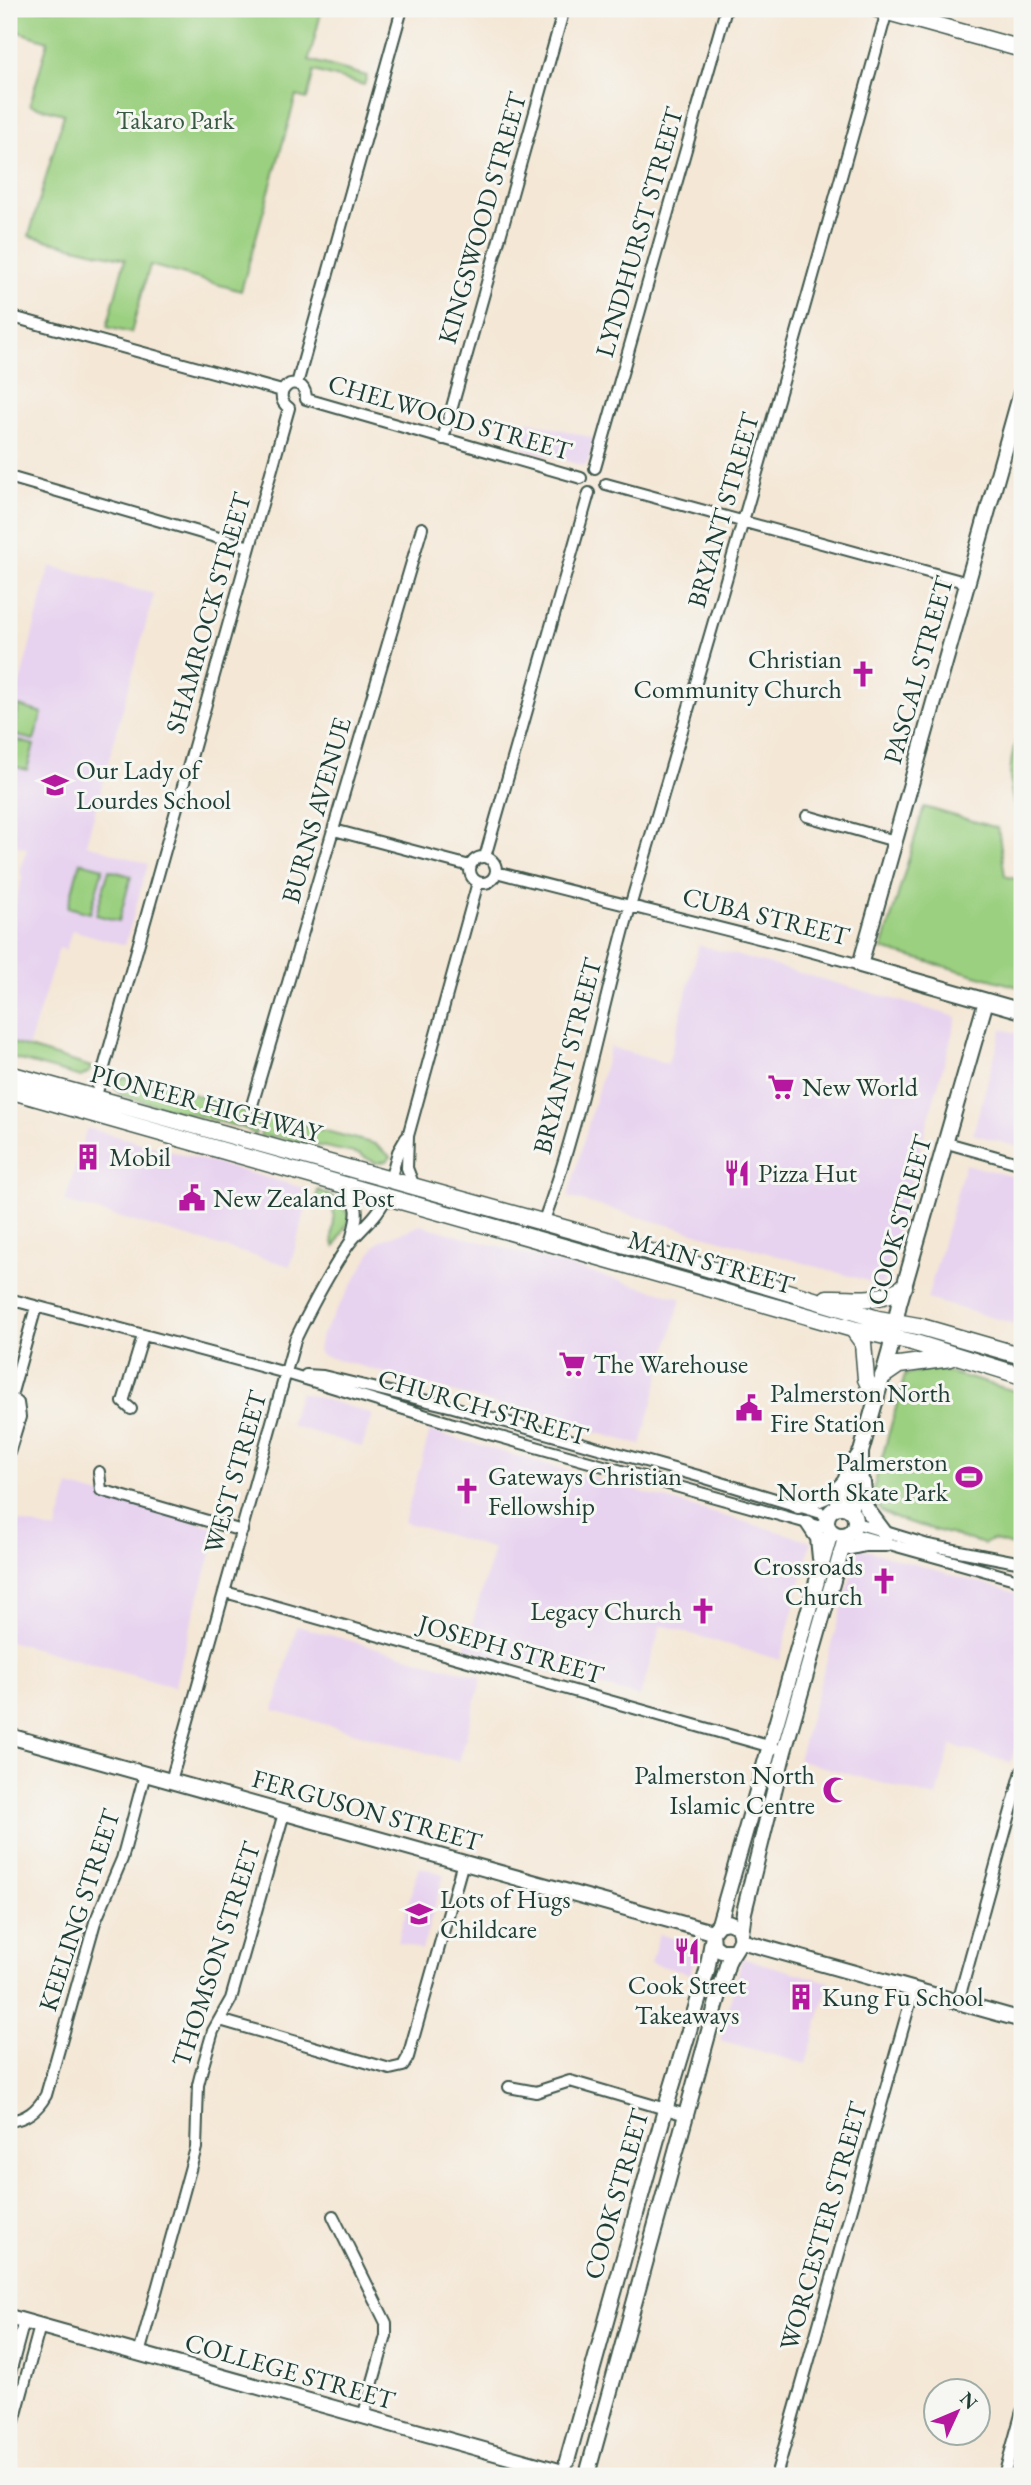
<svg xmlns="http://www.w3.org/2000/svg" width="1031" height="2485" viewBox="0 0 1031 2485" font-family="'EB Garamond',serif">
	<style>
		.built { fill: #e7d2ef }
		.green { fill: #9bd080; stroke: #5d865a; stroke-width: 2 }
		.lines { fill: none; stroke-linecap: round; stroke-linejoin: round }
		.minor-casing { stroke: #3f564c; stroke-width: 14 }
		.tertiary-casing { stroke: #3f564c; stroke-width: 18 }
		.secondary-casing { stroke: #3f564c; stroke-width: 19 }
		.minor { stroke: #fff; stroke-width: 10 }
		.tertiary { stroke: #fff; stroke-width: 14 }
		.secondary { stroke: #fff; stroke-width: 16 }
		.labels { text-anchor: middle; stroke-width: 6; stroke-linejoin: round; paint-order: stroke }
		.park-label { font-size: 26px; fill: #385a43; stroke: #f6f6f2 }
		.street-label { font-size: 26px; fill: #1f3d34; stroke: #f6f6f2 }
		.poi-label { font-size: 26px; fill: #1f3d34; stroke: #f6f6f2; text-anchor: start }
	</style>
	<rect width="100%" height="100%" fill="#f6f6f2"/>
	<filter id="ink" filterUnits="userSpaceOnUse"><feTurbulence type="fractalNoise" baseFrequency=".0143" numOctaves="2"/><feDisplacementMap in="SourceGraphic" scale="14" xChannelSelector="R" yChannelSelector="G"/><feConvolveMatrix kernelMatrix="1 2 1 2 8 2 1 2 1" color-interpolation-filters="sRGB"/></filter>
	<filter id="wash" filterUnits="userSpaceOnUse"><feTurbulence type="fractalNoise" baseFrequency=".00686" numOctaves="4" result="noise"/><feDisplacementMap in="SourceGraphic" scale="28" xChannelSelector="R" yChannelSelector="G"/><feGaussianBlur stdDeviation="1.57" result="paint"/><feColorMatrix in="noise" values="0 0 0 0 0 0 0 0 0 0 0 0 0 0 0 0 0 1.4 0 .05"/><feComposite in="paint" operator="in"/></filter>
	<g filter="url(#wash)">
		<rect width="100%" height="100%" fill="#f4e7d5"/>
		<path class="built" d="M 528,421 L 593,438 L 588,463 L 584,466 L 522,448 Z
			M 50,566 L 154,594 L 86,844 L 148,864 L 125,945 L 72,930 L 66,950 L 59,948 L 28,1048 L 9,1042 L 9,944 L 11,938 L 16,936 L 9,934 L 9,923 L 22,878 L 20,869 L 27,849 L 9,843 L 9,726 Z
			M 699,945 L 957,1017 L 882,1285 L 568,1197 L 610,1047 L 668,1064 Z
			M 1002,1029 L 1022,1035 L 1022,1148 L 973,1134 Z
			M 87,1128 L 311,1190 L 290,1266 L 65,1202 Z
			M 965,1164 L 1022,1179 L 1022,1326 L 927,1299 Z
			M 421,1225 L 681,1298 L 641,1445 L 321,1355 L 318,1351 L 320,1338 L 375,1246 L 382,1240 Z
			M 300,1392 L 372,1414 L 362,1447 L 290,1425 Z
			M 430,1431 L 811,1541 L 780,1660 L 661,1625 L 640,1697 L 465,1648 L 494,1549 L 404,1522 Z
			M 69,1486 L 218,1528 L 174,1687 L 9,1641 L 9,1519 L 56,1531 Z
			M 859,1548 L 1022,1595 L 1022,1723 L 1011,1763 L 951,1745 L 936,1798 L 798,1760 Z
			M 297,1626 L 482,1677 L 459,1762 L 274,1710 Z
			M 419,1867 L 444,1874 L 422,1950 L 397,1942 Z
			M 659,1934 L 696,1945 L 698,1948 L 690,1974 L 651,1963 Z
			M 742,1958 L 829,1982 L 806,2064 L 720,2040 Z"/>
		<path class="green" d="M 9,9 L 322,9 L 309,60 L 367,76 L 364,85 L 314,71 L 307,99 L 296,96 L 241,291 L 150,265 L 131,333 L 107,327 L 125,259 L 29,236 L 64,114 L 30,105 L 48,41 L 9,29 Z
			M 19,706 L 42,713 L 34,740 L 14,735 Z
			M 1022,719 L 1022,824 C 1003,790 1010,754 1022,719 Z
			M 12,739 L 34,745 L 27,770 L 9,765 Z
			M 924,807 L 998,828 L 1005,876 L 1022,881 L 1022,988 L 882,949 Z
			M 80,862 L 103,868 L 90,913 L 68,907 Z
			M 109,870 L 131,876 L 119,921 L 96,915 Z
			M 9,1042 L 91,1067 L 89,1072 L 81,1077 L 9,1057 Z
			M 132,1077 L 238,1107 L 238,1110 L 261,1116 L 255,1135 L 246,1129 L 121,1095 L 113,1086 L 112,1079 Z
			M 269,1116 L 375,1144 L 391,1157 L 386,1161 L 376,1163 L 359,1154 L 276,1137 L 260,1136 L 265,1117 Z
			M 318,1190 L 339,1200 L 346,1212 L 349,1213 L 348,1222 L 335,1247 C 325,1231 349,1208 316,1200 Z
			M 933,1368 L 1022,1393 L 1022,1549 L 992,1540 L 984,1544 L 897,1519 L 881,1511 L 872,1494 L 905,1375 Z"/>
	</g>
	<g filter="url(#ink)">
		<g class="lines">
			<g class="minor-casing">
				<path id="minor" d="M 9,316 L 282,391
					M 297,384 L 402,9
					M 306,399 L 581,478
					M 289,408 C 279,401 279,390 290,384 C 300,382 306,388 306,399
					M 443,439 L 564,9
					M 595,468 L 726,9
					M 9,477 L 250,547
					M 606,484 L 968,583
					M 807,816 L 895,841
					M 334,830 L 470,866
					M 485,857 L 589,493
					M470 870a13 13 0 1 1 26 0a13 13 0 1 1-26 0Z
					M 496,872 C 617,904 739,931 860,965
					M 94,1103 L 289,408
					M 252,1105 L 422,528
					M 947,1143 L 1022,1164
					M 390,1180 L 398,1152 L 406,1138
					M 342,1185 C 362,1205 358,1215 351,1240
					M 414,1186 L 407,1168 L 408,1136 L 478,882
					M 543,1223 C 583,1116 602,1002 634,893 C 721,600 806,306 887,11
					M 9,1299 L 286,1373 L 450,1423 L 829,1529
					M 306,1375 L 323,1376 L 453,1407 L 702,1477 L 828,1515
					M 9,1396 L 18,1403 L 20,1417 L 9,1453
					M 11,1396 L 36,1307
					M 131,1409 L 123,1402 L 143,1336
					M 99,1472 L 101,1490 L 242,1531
					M 856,1523 L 928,1545 L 1022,1563
					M 850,1533 L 1022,1581
					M 225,1592 L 775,1748
					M 171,1781 L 295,1340 C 311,1307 328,1274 349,1244 C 361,1228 380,1215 386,1196
					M 958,2002 L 1022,1771
					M 220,2020 L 390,2069 L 403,2066 L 408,2057 L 463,1862
					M 509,2087 L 536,2092 L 570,2081 L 686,2115
					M 9,2121 C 26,2119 37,2111 46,2095 L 95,1922 L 122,1859 L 145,1774
					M 333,2216 L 386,2323 L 386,2336 L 363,2417
					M 139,2354 L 196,2148 L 198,2085 L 202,2069 L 213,2031 L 231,1999 L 284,1813
					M 9,2377 L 24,2321
					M 9,2440 L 40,2326
					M 776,2476 L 914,1989
					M 1004,2476 L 1022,2411"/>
			</g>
			<g class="tertiary-casing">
				<path id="tertiary" d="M 1022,389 L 860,965 L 1022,1011
					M 863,1483 L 866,1508 L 884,1532
					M 798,1506 C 816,1501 834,1496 845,1481
					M827 1521a14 14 0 1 1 28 0a14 14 0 1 1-28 0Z
					M 837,1507 L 849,1469 L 861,1452
					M 850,1510 L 861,1475 L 861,1452 L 890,1350 L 899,1304 L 986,1001
					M 808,1523 L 818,1538 L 820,1558
					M 842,1549 L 865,1544 L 886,1544
					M 9,1736 L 712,1932
					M 719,1924 L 831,1532
					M 741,1934 L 744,1912 L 784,1751 L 846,1535
					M 741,1941 L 1022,2020
					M 9,2317 L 559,2471
					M 567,2461 L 665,2110 L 707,1971 L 712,1941
					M 588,2471 L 728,1962 C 734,1948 746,1941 737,1926 L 728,1922 L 719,1924 L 712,1932 L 713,1945 L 721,1951 L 732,1951"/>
			</g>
			<g class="secondary-casing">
				<path id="secondary" d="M 877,9 L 1022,49
					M 9,1074 L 690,1263 L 878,1319 L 918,1326 L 1022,1356
					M 9,1090 L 853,1329 L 912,1342 L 1022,1376
					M 827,1298 C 858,1297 875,1304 904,1287
					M 853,1329 L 863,1343 L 866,1379 L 876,1400
					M 883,1376 L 899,1365 L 951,1358"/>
			</g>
			<use href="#minor" class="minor"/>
			<use href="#tertiary" class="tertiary"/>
			<use href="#secondary" class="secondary"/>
		</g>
	</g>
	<defs>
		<g id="church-bare" transform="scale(2.1)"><path d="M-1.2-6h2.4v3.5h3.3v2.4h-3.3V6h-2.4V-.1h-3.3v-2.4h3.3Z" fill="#b5179e" stroke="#f6f6f2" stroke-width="2.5" paint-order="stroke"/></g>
		<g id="school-bare" transform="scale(2.1)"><path d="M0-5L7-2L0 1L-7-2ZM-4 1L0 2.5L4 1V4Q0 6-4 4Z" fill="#b5179e" stroke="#f6f6f2" stroke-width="2.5" paint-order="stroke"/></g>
		<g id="supermarket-bare" transform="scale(2.1)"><path d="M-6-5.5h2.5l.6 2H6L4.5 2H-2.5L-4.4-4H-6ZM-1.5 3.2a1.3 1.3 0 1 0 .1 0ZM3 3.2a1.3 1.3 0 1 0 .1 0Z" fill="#b5179e" stroke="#f6f6f2" stroke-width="2.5" paint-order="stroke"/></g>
		<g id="building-bare" transform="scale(2.1)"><path d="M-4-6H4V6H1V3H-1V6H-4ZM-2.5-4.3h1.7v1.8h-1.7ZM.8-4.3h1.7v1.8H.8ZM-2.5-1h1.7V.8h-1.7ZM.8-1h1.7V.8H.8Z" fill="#b5179e" stroke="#f6f6f2" stroke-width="2.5" paint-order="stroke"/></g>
		<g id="restaurant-bare" transform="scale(2.1)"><path d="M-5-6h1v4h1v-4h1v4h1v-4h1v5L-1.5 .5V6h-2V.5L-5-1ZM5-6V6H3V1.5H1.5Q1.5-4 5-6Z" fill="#b5179e" stroke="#f6f6f2" stroke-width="2.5" paint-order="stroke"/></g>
		<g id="civic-bare" transform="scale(2.1)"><path d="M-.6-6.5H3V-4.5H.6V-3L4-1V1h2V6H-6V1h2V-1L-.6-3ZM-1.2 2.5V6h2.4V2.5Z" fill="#b5179e" stroke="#f6f6f2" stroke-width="2.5" paint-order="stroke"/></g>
		<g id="stadium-bare" transform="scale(2.1)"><path d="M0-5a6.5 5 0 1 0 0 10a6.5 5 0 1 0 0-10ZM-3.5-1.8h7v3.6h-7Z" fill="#b5179e" stroke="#f6f6f2" stroke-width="2.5" paint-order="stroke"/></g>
		<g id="mosque-bare" transform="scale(2.1)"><path d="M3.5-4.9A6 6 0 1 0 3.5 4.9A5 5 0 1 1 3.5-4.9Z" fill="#b5179e" stroke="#f6f6f2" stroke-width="2.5" paint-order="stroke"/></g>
	</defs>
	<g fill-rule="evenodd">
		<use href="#church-bare" x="863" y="674"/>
		<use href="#school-bare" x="55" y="785"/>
		<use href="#supermarket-bare" x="781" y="1087"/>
		<use href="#building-bare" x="88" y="1157"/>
		<use href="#restaurant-bare" x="737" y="1173"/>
		<use href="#civic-bare" x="192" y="1198"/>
		<use href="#supermarket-bare" x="572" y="1364"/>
		<use href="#civic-bare" x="749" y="1408"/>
		<use href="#stadium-bare" x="969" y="1477"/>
		<use href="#church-bare" x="467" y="1491"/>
		<use href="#church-bare" x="884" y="1581"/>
		<use href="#church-bare" x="703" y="1611"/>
		<use href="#mosque-bare" x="836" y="1790"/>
		<use href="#school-bare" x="419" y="1914"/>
		<use href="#restaurant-bare" x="687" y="1951"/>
		<use href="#building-bare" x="801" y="1997"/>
	</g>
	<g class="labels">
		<g class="park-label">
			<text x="175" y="129">Takaro Park</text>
		</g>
		<g class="street-label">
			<text transform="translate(482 218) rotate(-74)" y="9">KINGSWOOD STREET</text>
			<text transform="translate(639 232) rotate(-74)" y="9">LYNDHURST STREET</text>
			<text transform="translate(450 417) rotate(16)" y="9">CHELWOOD STREET</text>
			<text transform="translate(723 510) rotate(-74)" y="9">BRYANT STREET</text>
			<text transform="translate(208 613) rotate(-74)" y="9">SHAMROCK STREET</text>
			<text transform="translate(918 670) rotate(-74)" y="9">PASCAL STREET</text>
			<text transform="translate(316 810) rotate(-74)" y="9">BURNS AVENUE</text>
			<text transform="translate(766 916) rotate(14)" y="9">CUBA STREET</text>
			<text transform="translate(567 1056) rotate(-75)" y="9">BRYANT STREET</text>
			<text transform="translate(206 1103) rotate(15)" y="9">PIONEER HIGHWAY</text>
			<text transform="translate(899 1220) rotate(-74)" y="9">COOK STREET</text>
			<text transform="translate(711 1262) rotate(16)" y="9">MAIN STREET</text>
			<text transform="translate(483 1407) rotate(16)" y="9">CHURCH STREET</text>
			<text transform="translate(235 1472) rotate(-74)" y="9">WEST STREET</text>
			<text transform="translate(511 1649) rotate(16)" y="9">JOSEPH STREET</text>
			<text transform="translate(367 1810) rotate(16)" y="9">FERGUSON STREET</text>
			<text transform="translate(79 1910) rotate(-72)" y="9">KEELING STREET</text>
			<text transform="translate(216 1954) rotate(-72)" y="9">THOMSON STREET</text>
			<text transform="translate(616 2194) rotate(-74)" y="9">COOK STREET</text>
			<text transform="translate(823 2226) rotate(-74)" y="9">WORCESTER STREET</text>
			<text transform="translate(290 2371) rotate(16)" y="9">COLLEGE STREET</text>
		</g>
		<g class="poi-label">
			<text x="842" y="668" text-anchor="end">Christian<tspan x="842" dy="30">Community Church</tspan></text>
			<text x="76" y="779">Our Lady of<tspan x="76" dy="30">Lourdes School</tspan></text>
			<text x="802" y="1096">New World</text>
			<text x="109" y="1166">Mobil</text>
			<text x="758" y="1182">Pizza Hut</text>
			<text x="213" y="1207">New Zealand Post</text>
			<text x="593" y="1373">The Warehouse</text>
			<text x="770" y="1402">Palmerston North<tspan x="770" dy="30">Fire Station</tspan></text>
			<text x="948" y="1471" text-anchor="end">Palmerston<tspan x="948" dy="30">North Skate Park</tspan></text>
			<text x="488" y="1485">Gateways Christian<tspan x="488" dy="30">Fellowship</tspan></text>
			<text x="863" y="1575" text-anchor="end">Crossroads<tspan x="863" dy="30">Church</tspan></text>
			<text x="682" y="1620" text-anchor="end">Legacy Church</text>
			<text x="815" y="1784" text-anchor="end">Palmerston North<tspan x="815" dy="30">Islamic Centre</tspan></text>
			<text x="440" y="1908">Lots of Hugs<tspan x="440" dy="30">Childcare</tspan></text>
			<text x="687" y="1994" text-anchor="middle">Cook Street<tspan x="687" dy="30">Takeaways</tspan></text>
			<text x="822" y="2006">Kung Fu School</text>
		</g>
	</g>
	<rect width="1031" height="2485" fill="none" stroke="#f6f6f2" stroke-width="35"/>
	<g transform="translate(957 2412) rotate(46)"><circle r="33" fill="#f6f6f2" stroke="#a0aca6" stroke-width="2"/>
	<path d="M0-5L12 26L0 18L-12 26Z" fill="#b5179e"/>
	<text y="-10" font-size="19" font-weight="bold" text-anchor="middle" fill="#1f3d34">N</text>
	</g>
</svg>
